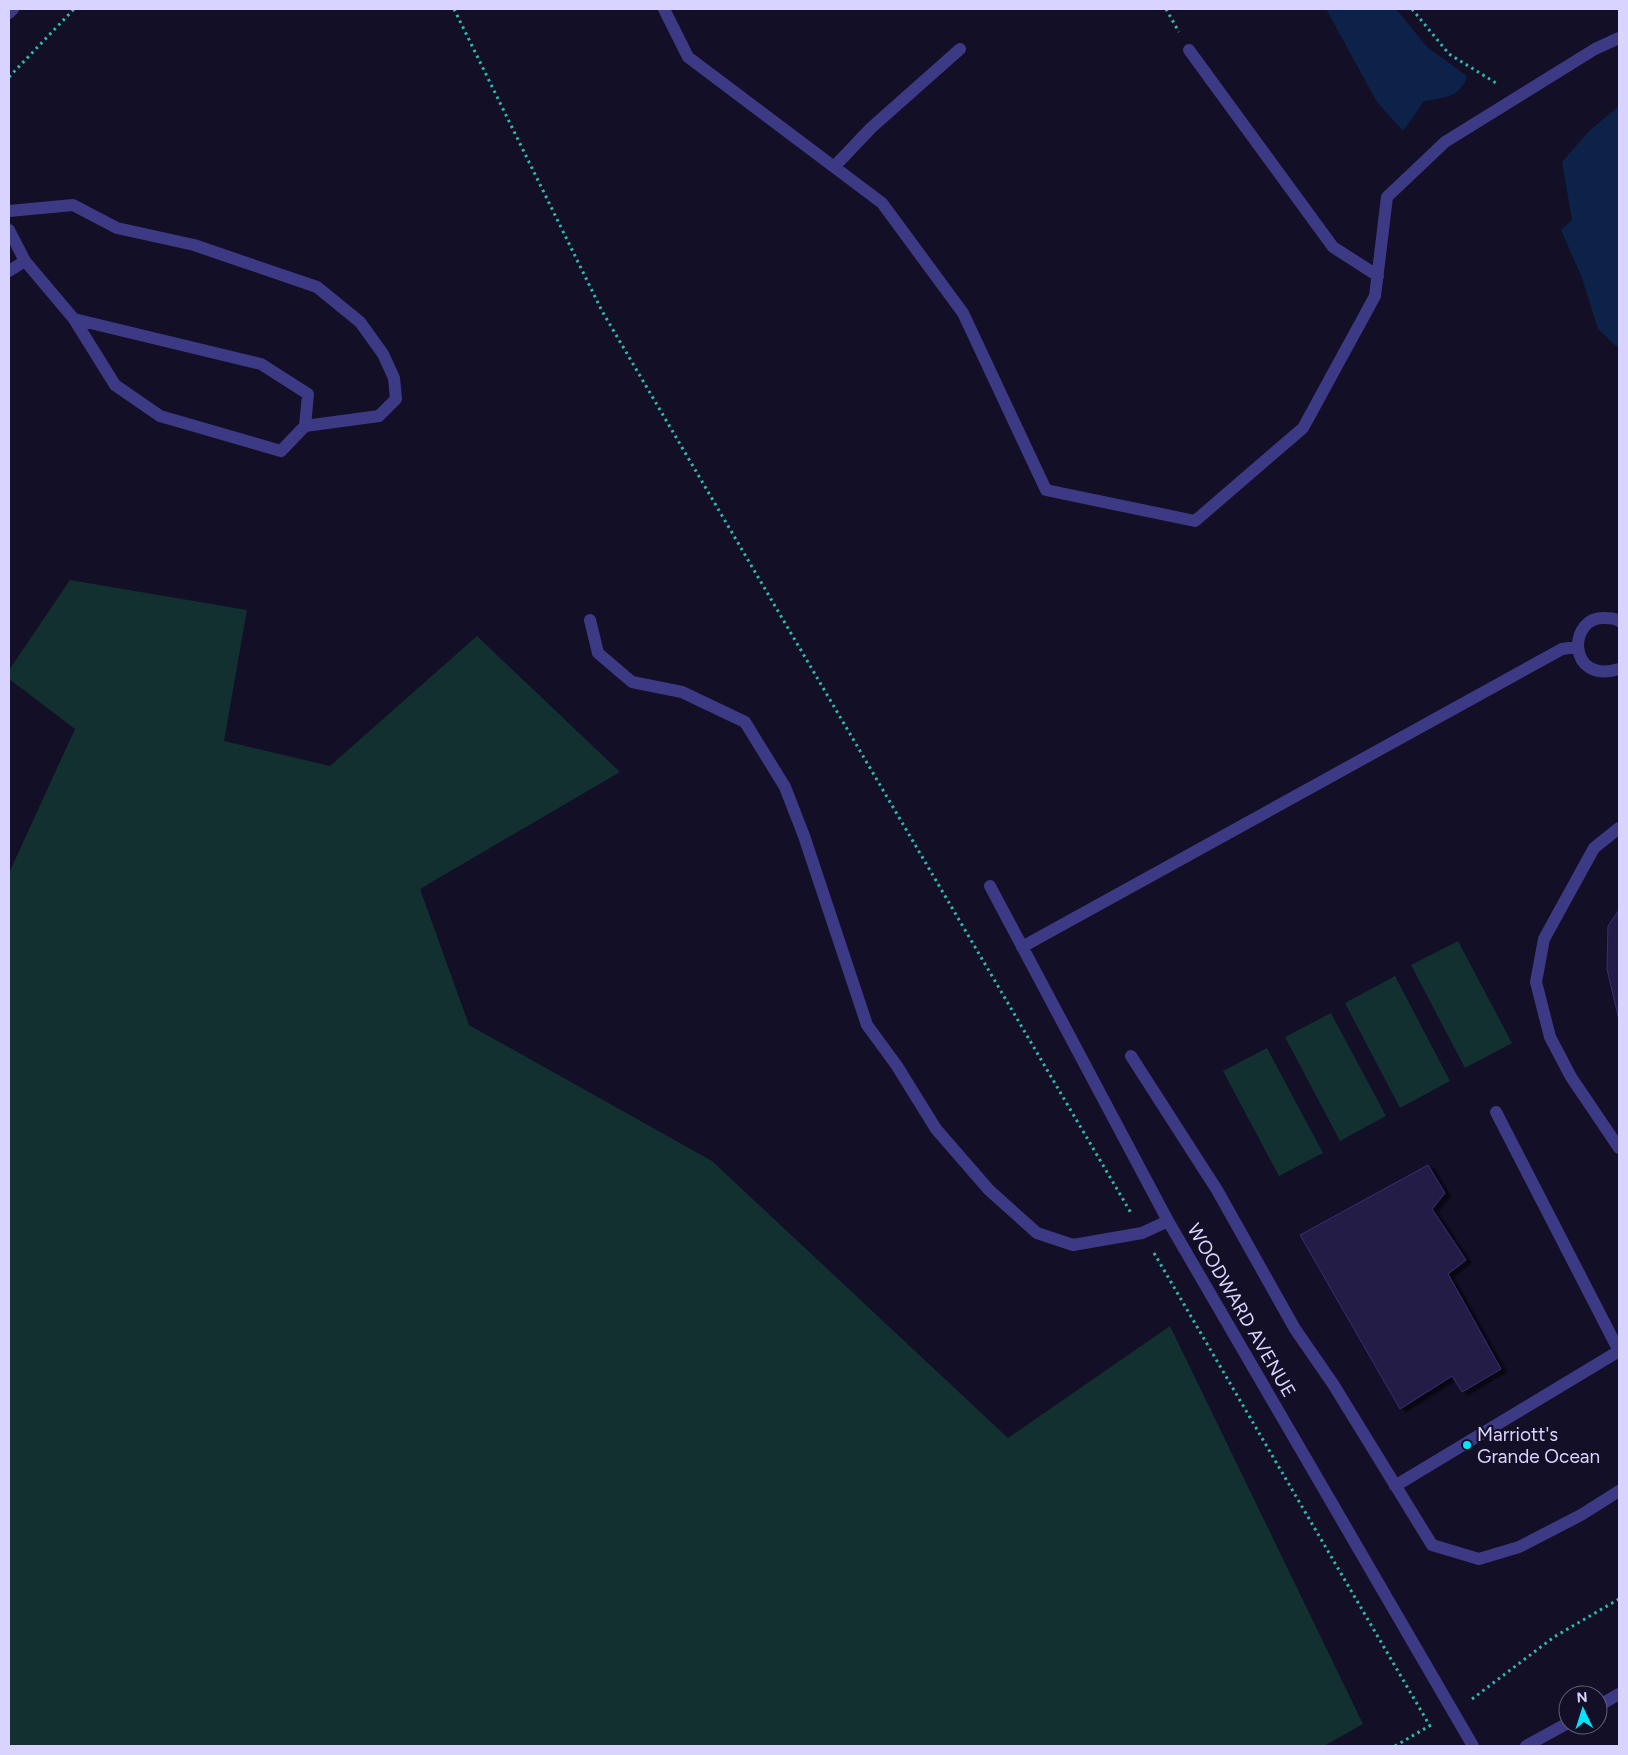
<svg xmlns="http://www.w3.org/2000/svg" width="1628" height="1755" viewBox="0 0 1628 1755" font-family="Figtree,sans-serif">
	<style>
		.green { fill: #12302f }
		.water { fill: #0c2248 }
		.building { fill: #241b47; stroke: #3b2d73; filter: url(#shadow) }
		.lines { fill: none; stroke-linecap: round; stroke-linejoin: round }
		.path { stroke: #2fb8b0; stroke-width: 3; stroke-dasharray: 2.5 4; stroke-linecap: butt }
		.minor { stroke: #3d3a85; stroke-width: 12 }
		.poi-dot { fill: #00e5ff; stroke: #130f26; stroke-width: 2 }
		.labels { text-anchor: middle; stroke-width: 4.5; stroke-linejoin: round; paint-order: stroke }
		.street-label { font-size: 19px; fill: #d9d4ff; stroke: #130f26 }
		.poi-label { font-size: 19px; fill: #d9d4ff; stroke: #130f26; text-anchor: start }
	</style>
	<defs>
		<filter id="shadow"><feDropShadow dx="5.5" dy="3" stdDeviation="1" flood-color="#0009"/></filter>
	</defs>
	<rect width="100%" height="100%" fill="#130f26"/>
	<path class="green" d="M 70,580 L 247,610 L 224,741 L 330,766 L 477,636 L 620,772 L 420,889 L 469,1025 L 712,1161 L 1008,1438 L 1170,1326 L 1363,1724 L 1324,1746 L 9,1746 L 9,873 L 75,729 L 9,679 L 9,670 Z
		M 1458,941 L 1512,1043 L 1465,1068 L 1411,965 Z
		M 1395,976 L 1450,1081 L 1400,1108 L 1345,1003 Z
		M 1331,1013 L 1386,1116 L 1340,1141 L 1285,1037 Z
		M 1267,1048 L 1323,1153 L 1279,1176 L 1223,1071 Z"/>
	<path class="water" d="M 1326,9 L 1396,9 L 1427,47 L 1467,76 C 1461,97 1444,98 1424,101 L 1403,131 L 1377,102 Z
		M 1619,106 L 1619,349 L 1598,329 L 1582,278 L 1561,230 L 1572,220 L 1562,162 L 1588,132 Z"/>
	<path class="building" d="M 1619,910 L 1619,1020 L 1607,969 L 1608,926 Z
		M 1428,1165 L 1445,1193 L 1432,1209 L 1466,1260 L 1448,1274 L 1501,1369 L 1462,1392 L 1452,1376 L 1400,1409 L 1300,1235 Z"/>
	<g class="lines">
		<path class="path" d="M 454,9 L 602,311 L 1131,1213
			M 1166,9 L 1179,32
			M 1412,9 L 1449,54 L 1496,83
			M 9,77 L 74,9
			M 1154,1253 L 1430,1726
			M 1472,1699 L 1554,1637 L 1619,1599
			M 1395,1746 L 1431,1725"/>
		<path class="minor" d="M 664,9 L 688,57 L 882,203 L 963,313 L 1046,490 L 1195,521 L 1303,428 L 1375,296 L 1387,197 L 1445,142 L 1595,49 L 1619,38
			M 9,13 L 13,9
			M 1189,50 L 1333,247 L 1378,276
			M 834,167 L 871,128 L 960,49
			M 9,211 L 73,205 L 117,228 L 194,245 L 317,287 L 360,322 L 383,354 L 394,378 L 396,399 L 379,416 L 305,426
			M 9,230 L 25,261 L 74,319 L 115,385 L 160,416 L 281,451 L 305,426 L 308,394 L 261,364 L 74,319
			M 9,271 L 25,261
			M 590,620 L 598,653 L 632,682 L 682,692 L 745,722 L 785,787 L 804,836 L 867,1025 L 897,1066 L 936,1129 L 989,1190 L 1037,1233 L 1073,1245 L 1142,1233 L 1168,1221
			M 1619,621 C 1615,618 1610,618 1605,618 C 1568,615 1566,685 1619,669
			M 1619,828 L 1594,848 L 1544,939 L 1536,982 L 1550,1037 L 1571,1077 L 1619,1148
			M 990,886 L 1168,1221 L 1473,1746
			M 1022,947 L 1562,649 L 1577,647
			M 1131,1056 L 1217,1190 L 1295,1329 L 1333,1384 L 1432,1545 L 1479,1559 L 1519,1547 L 1581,1515 L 1619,1491
			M 1395,1486 L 1619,1351 L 1496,1112
			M 1598,1706 L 1619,1694
			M 1526,1746 L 1568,1723"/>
	</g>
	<circle class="poi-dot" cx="1467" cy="1445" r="5"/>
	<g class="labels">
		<g class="street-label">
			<text transform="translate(1242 1310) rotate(60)" y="7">WOODWARD AVENUE</text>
		</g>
		<g class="poi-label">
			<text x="1477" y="1441">Marriott's<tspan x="1477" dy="22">Grande Ocean</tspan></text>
		</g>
	</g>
	<rect width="1628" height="1755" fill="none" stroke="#d9d4ff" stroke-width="20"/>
	<g transform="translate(1583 1710) rotate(356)"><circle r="24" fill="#130f26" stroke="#625e7d"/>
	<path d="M0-4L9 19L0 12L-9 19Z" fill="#00e5ff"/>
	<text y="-8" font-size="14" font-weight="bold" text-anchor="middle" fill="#d9d4ff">N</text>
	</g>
</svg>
